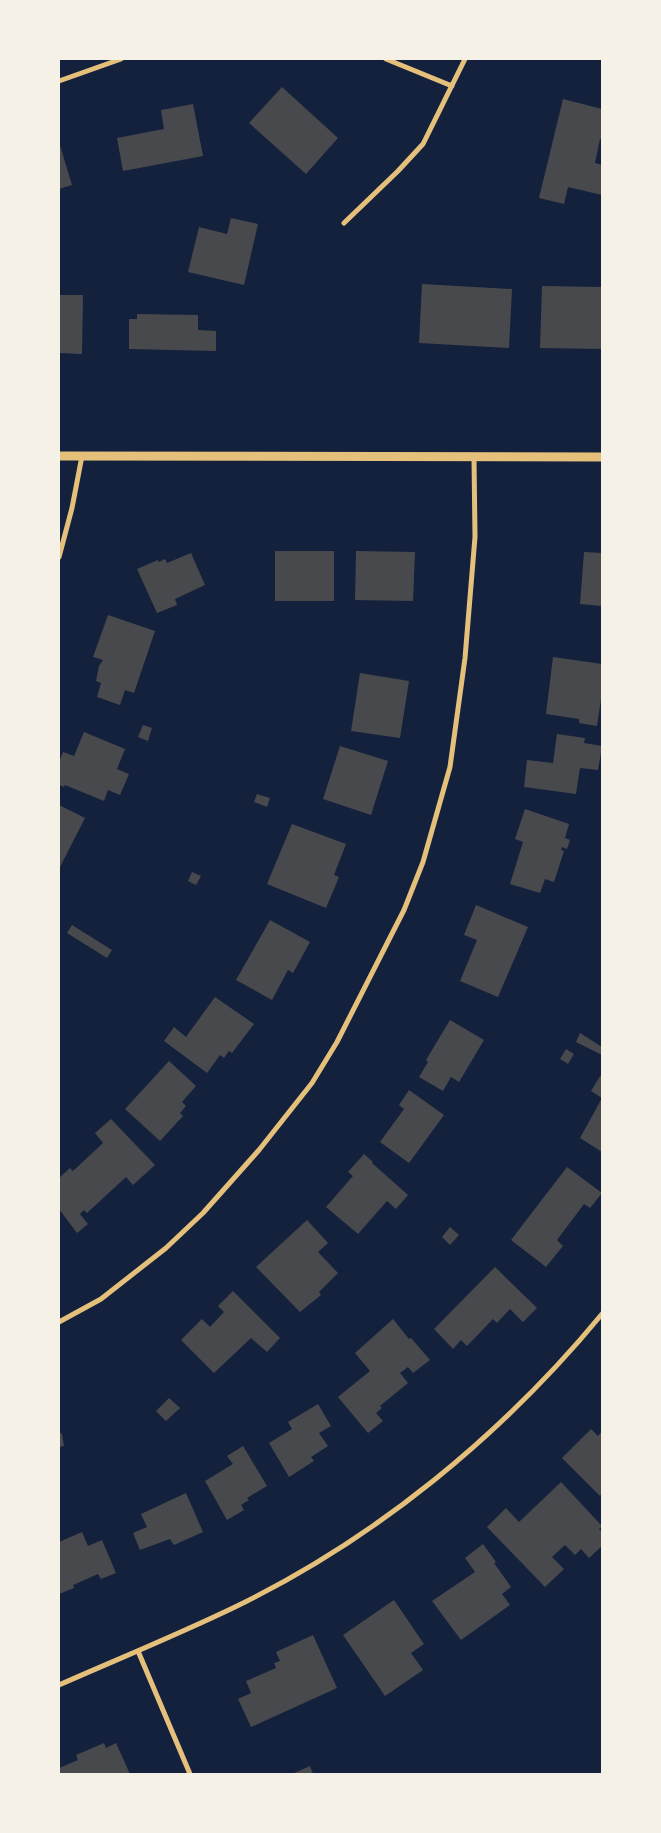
<svg xmlns="http://www.w3.org/2000/svg" width="661" height="1833" viewBox="0 0 661 1833" font-family="'Noto Serif',serif">
	<style>
		.building { fill: #48494c }
		.lines { fill: none; stroke-linecap: round; stroke-linejoin: round }
		.minor { stroke: #e5c07b; stroke-width: 5 }
		.tertiary { stroke: #e5c07b; stroke-width: 9 }
	</style>
	<rect width="100%" height="100%" fill="#14213d"/>
	<path class="building" d="M 282,87 L 338,138 L 306,174 L 249,123 Z
		M 563,99 L 602,109 L 602,140 L 600,139 L 595,163 L 602,165 L 602,195 L 568,187 L 564,204 L 539,198 Z
		M 193,104 L 203,156 L 123,171 L 117,138 L 164,129 L 161,110 Z
		M 59,142 L 72,185 L 59,189 Z
		M 231,218 L 258,224 L 244,285 L 188,272 L 199,227 L 227,234 Z
		M 422,284 L 512,289 L 509,348 L 419,343 Z
		M 542,286 L 602,287 L 602,349 L 540,348 Z
		M 59,295 L 83,295 L 82,354 L 59,353 Z
		M 137,314 L 198,315 L 198,330 L 216,331 L 216,351 L 129,349 L 129,319 L 137,319 Z
		M 275,551 L 334,551 L 334,601 L 275,601 Z
		M 356,551 L 415,552 L 413,601 L 355,600 Z
		M 584,552 L 602,553 L 602,606 L 580,604 Z
		M 191,553 L 205,585 L 175,599 L 177,605 L 157,613 L 137,569 L 158,560 L 159,562 L 165,559 L 167,563 Z
		M 108,615 L 155,631 L 134,693 L 125,690 L 120,705 L 97,697 L 101,683 L 96,681 L 99,666 L 103,660 L 93,657 Z
		M 553,657 L 602,664 L 602,692 L 597,726 L 579,723 L 579,719 L 546,714 Z
		M 360,673 L 409,681 L 400,738 L 351,731 Z
		M 143,725 L 152,728 L 148,741 L 138,737 Z
		M 84,732 L 125,749 L 117,769 L 129,774 L 120,795 L 108,790 L 104,801 L 65,785 L 64,787 L 59,785 L 59,762 L 63,752 L 74,756 Z
		M 557,734 L 585,738 L 584,743 L 602,746 L 598,770 L 580,768 L 576,794 L 524,787 L 527,760 L 553,763 Z
		M 340,746 L 388,761 L 371,815 L 323,799 Z
		M 257,794 L 270,798 L 267,807 L 254,802 Z
		M 59,805 L 85,818 L 59,869 Z
		M 525,809 L 569,824 L 565,838 L 570,840 L 567,849 L 562,847 L 561,850 L 564,851 L 554,882 L 545,879 L 540,893 L 510,884 L 523,842 L 515,839 Z
		M 292,824 L 346,844 L 334,875 L 339,877 L 326,908 L 267,884 Z
		M 192,872 L 201,876 L 196,885 L 188,881 Z
		M 476,905 L 528,927 L 498,997 L 460,981 L 477,940 L 464,935 Z
		M 270,920 L 310,942 L 293,973 L 288,970 L 272,1000 L 236,980 Z
		M 72,925 L 112,950 L 107,958 L 67,933 Z
		M 215,997 L 254,1024 L 232,1053 L 229,1051 L 224,1058 L 220,1055 L 207,1073 L 164,1041 L 174,1027 L 186,1037 Z
		M 450,1020 L 484,1040 L 459,1082 L 451,1077 L 443,1091 L 419,1077 L 428,1062 L 426,1060 Z
		M 580,1033 L 602,1047 L 602,1055 L 576,1042 Z
		M 566,1049 L 574,1054 L 568,1064 L 560,1059 Z
		M 169,1061 L 196,1086 L 182,1102 L 186,1106 L 180,1113 L 183,1116 L 160,1141 L 125,1109 Z
		M 602,1073 L 602,1098 L 591,1091 Z
		M 409,1090 L 444,1115 L 409,1163 L 380,1142 L 404,1109 L 399,1105 Z
		M 602,1098 L 602,1152 L 580,1138 Z
		M 111,1119 L 155,1165 L 133,1185 L 126,1177 L 87,1213 L 84,1210 L 80,1214 L 88,1224 L 77,1233 L 59,1209 L 59,1185 L 60,1184 L 59,1178 L 70,1168 L 73,1171 L 103,1143 L 95,1133 Z
		M 364,1154 L 373,1162 L 372,1163 L 408,1195 L 396,1209 L 387,1201 L 358,1234 L 326,1207 L 353,1176 L 348,1172 Z
		M 567,1167 L 602,1193 L 590,1208 L 584,1204 L 557,1240 L 563,1246 L 546,1267 L 511,1240 Z
		M 307,1220 L 328,1243 L 318,1252 L 338,1273 L 319,1292 L 321,1295 L 300,1312 L 256,1267 Z
		M 450,1227 L 459,1235 L 450,1245 L 442,1237 Z
		M 495,1267 L 537,1308 L 523,1322 L 510,1309 L 497,1323 L 493,1319 L 467,1346 L 461,1340 L 453,1349 L 434,1329 Z
		M 233,1291 L 280,1338 L 267,1352 L 251,1338 L 214,1373 L 181,1340 L 202,1319 L 210,1327 L 224,1312 L 218,1306 Z
		M 393,1319 L 409,1339 L 411,1338 L 430,1360 L 413,1373 L 408,1367 L 400,1373 L 408,1383 L 380,1406 L 382,1408 L 376,1413 L 383,1421 L 368,1433 L 338,1397 L 370,1371 L 355,1353 Z
		M 169,1398 L 180,1408 L 166,1421 L 156,1411 Z
		M 318,1404 L 331,1426 L 319,1433 L 328,1446 L 311,1457 L 314,1461 L 289,1477 L 269,1443 L 292,1429 L 288,1422 Z
		M 591,1429 L 598,1436 L 602,1431 L 602,1493 L 600,1496 L 562,1458 Z
		M 59,1430 L 61,1434 L 62,1434 L 64,1446 L 59,1447 Z
		M 243,1446 L 267,1486 L 247,1498 L 249,1500 L 241,1505 L 244,1510 L 227,1520 L 205,1481 L 233,1464 L 227,1456 Z
		M 561,1482 L 602,1526 L 599,1529 L 602,1532 L 602,1546 L 589,1558 L 581,1549 L 575,1555 L 565,1545 L 552,1557 L 564,1569 L 545,1587 L 487,1527 L 506,1508 L 519,1522 Z
		M 186,1493 L 203,1532 L 174,1545 L 170,1539 L 140,1550 L 133,1533 L 147,1527 L 141,1514 Z
		M 82,1532 L 88,1546 L 102,1540 L 116,1573 L 101,1579 L 98,1574 L 73,1585 L 74,1588 L 59,1594 L 59,1542 Z
		M 483,1544 L 496,1562 L 494,1563 L 511,1587 L 502,1594 L 510,1605 L 461,1640 L 432,1601 L 475,1572 L 465,1558 Z
		M 394,1600 L 424,1644 L 411,1653 L 423,1670 L 385,1696 L 343,1635 Z
		M 313,1635 L 337,1688 L 251,1727 L 238,1699 L 251,1693 L 246,1681 L 276,1668 L 274,1663 L 280,1661 L 276,1652 Z
		M 104,1743 L 106,1748 L 116,1743 L 130,1774 L 59,1774 L 59,1768 L 78,1760 L 76,1755 Z
		M 310,1766 L 313,1774 L 292,1774 Z"/>
	<g class="lines">
		<path class="minor" d="M 386,59 L 452,86
			M 59,81 L 121,59
			M 344,223 L 398,171 L 423,144 L 465,59
			M 59,557 L 72,508 L 82,456
			M 59,1322 L 101,1299 L 166,1248 L 203,1213 L 259,1150 L 312,1083 L 337,1042 L 404,910 L 423,862 L 450,767 L 465,658 L 475,537 L 474,458
			M 138,1651 L 190,1774
			M 59,1685 C 118,1659 177,1635 235,1607 C 377,1538 502,1435 602,1314"/>
		<path class="tertiary" d="M 59,456 L 602,457"/>
	</g>
	<rect width="661" height="1833" fill="none" stroke="#f6f1e7" stroke-width="120"/>
</svg>
